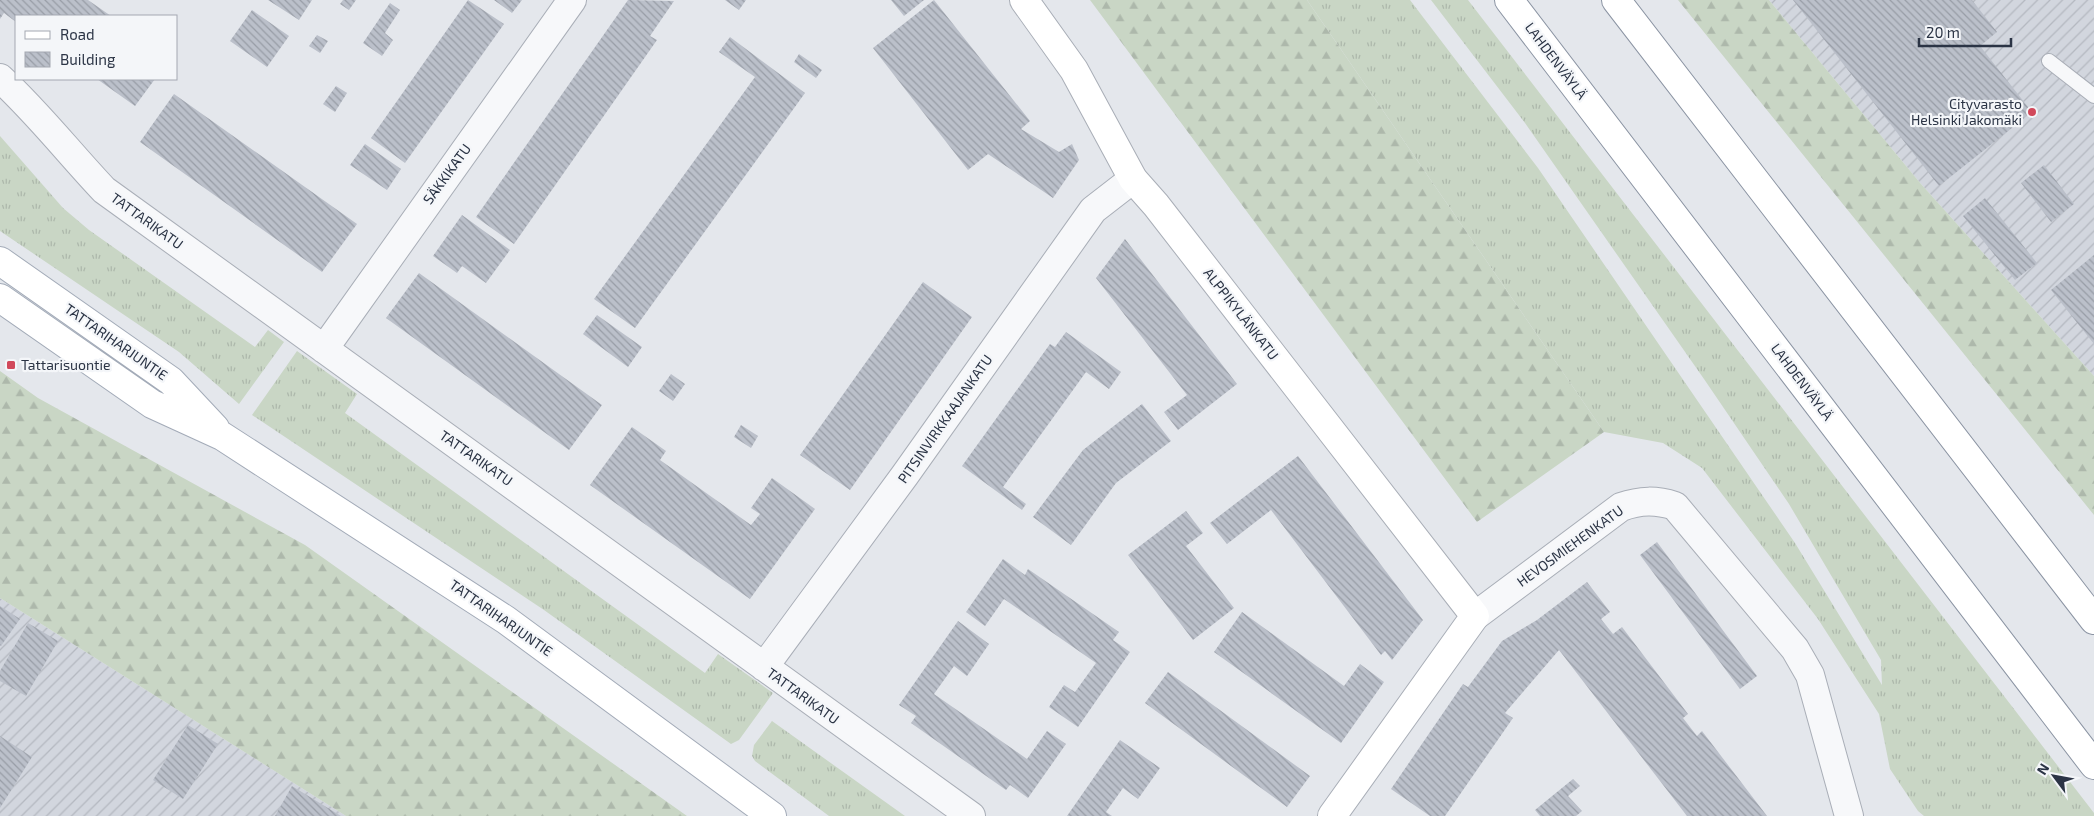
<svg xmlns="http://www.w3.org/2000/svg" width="2094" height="816" viewBox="0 0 2094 816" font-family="'Exo 2',sans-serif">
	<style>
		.industrial { fill: url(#industrial-furrows) }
		.grass { fill: url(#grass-tufts) }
		.forest { fill: url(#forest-firs) }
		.building { fill: url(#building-back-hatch) }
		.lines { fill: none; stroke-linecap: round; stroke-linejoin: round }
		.lane-casing { stroke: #a9aeb7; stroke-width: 16 }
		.street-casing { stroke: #a9aeb7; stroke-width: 30 }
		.secondary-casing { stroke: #a9aeb7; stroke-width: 30 }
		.primary-casing { stroke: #a3abb8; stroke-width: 30 }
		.highway-casing { stroke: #8b94a3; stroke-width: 30 }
		.lane { stroke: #f7f8fa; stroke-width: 14 }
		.street { stroke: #f7f8fa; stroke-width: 28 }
		.secondary { stroke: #fff; stroke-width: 28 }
		.primary { stroke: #fff; stroke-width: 28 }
		.highway { stroke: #fff; stroke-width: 28 }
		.poi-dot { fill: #d1495b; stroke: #f4f6f9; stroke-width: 2 }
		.labels { text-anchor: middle; stroke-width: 4.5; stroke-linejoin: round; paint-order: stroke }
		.street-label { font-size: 14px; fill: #2b3445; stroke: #f4f6f9 }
		.poi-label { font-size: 14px; fill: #2b3445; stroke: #f4f6f9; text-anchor: end }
	</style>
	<defs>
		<pattern id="industrial-furrows" width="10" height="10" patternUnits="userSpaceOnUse" patternTransform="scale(1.25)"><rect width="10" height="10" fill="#d2d6de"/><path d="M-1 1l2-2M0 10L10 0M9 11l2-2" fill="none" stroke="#b4b8c0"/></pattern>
		<pattern id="grass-tufts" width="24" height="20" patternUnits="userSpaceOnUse" patternTransform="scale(1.25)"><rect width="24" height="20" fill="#c9d6c5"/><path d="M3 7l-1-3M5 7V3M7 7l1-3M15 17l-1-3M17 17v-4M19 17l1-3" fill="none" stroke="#adb8ab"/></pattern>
		<pattern id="forest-firs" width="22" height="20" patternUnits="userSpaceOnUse" patternTransform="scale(1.25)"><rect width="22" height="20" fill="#c9d6c5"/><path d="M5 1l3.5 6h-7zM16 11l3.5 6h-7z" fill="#adb8ab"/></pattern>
		<pattern id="building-back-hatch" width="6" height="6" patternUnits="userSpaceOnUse" patternTransform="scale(1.25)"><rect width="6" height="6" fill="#bbc0ca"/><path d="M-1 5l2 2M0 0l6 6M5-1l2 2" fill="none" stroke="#989da6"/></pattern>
	</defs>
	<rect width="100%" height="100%" fill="#e4e7ec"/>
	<path class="industrial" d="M 1769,0 L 2094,0 L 2094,376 L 1921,184 Z
		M 0,598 L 346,816 L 0,816 Z"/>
	<path class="grass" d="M 1307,0 L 1410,0 L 1538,168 L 1795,543 L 1882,685 L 1881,660 L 1789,504 L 1704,379 L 1525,123 L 1431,0 L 1468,0 L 2094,813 L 2094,816 L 1924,816 L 1918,811 L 1890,769 L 1879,714 L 1818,619 L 1702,468 L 1663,443 L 1604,432 Z
		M 0,136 L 63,208 L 89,230 L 255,347 L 268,330 L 284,342 L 239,404 L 179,352 L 0,231 Z
		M 297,351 L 357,394 L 345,413 L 705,673 L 718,654 L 773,693 L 739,740 L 731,744 L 544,610 L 252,415 Z
		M 772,721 L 905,816 L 829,816 L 755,761 L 752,756 L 754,745 Z"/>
	<path class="forest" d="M 1090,0 L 1307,0 L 1604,432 L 1477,522 Z
		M 1678,0 L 1769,0 L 1921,184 L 2094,376 L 2094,515 Z
		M 0,371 L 38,398 L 305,545 L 687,816 L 346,816 L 0,598 Z"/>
	<path class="building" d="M 0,0 L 88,0 L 111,16 L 16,16 L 16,22 L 4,13 L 0,19 Z
		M 268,0 L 312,0 L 299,20 Z
		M 343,0 L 356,0 L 349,10 L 340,4 Z
		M 468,0 L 504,24 L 405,163 L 371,138 Z
		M 494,0 L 522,0 L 512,13 Z
		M 628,0 L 674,1 L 650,36 L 657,40 L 514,244 L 476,217 Z
		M 725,0 L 746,0 L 739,10 Z
		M 891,0 L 924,0 L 904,16 Z
		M 934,0 L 1030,121 L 1021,129 L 1059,152 L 1072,144 L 1079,160 L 1053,198 L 988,154 L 968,170 L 873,48 Z
		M 1793,0 L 1972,0 L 1997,32 L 1980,46 L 2032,112 L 1939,186 Z
		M 390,3 L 400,10 L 385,33 L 393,40 L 382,56 L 363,43 Z
		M 252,10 L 289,36 L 267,67 L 230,41 Z
		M 317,35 L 328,41 L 320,53 L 309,46 Z
		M 730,37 L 805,93 L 635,328 L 594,299 L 755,77 L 719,52 Z
		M 799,54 L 822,70 L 816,78 L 794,62 Z
		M 97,79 L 155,79 L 135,106 Z
		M 336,86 L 347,93 L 335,112 L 323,104 Z
		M 174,94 L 357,224 L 322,272 L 140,142 Z
		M 365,144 L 401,169 L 387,190 L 350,165 Z
		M 2044,165 L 2074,204 L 2051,222 L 2021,183 Z
		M 1985,198 L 2037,263 L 2015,280 L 1963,216 Z
		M 462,215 L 510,250 L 486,283 L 462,266 L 457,273 L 433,256 Z
		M 1125,239 L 1237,384 L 1178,430 L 1164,412 L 1187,395 L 1096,278 Z
		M 2094,255 L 2094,344 L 2051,290 Z
		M 419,273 L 602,405 L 569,450 L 386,318 Z
		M 923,282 L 972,317 L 850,490 L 800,455 Z
		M 597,315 L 642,347 L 628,367 L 583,334 Z
		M 1066,332 L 1121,372 L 1109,389 L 1086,372 L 1003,487 L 1026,504 L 1022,510 L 962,466 L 1050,344 L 1055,347 Z
		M 671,374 L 685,384 L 673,401 L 659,391 Z
		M 1142,404 L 1171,441 L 1116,483 L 1071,545 L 1033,517 L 1083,450 Z
		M 741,425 L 758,436 L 751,448 L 734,437 Z
		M 632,427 L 666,451 L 660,460 L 751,525 L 760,514 L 751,508 L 772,478 L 815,509 L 750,599 L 590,485 Z
		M 1298,456 L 1423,620 L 1392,660 L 1385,651 L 1381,655 L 1271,510 L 1227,544 L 1210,523 Z
		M 1186,511 L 1203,533 L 1186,546 L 1234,608 L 1193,640 L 1128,555 Z
		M 1657,542 L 1757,676 L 1740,689 L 1640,555 Z
		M 1003,559 L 1025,575 L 1028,569 L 1119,632 L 1113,640 L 1130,652 L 1078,727 L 1049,707 L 1064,685 L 1075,692 L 1096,663 L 1004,599 L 985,626 L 966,612 Z
		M 1587,582 L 1610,612 L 1601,619 L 1613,634 L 1622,627 L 1688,714 L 1683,718 L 1697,736 L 1702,731 L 1767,816 L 1687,816 L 1559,650 L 1505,713 L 1513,718 L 1445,816 L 1430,816 L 1391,789 L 1463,684 L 1468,687 L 1502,641 L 1537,620 Z
		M 0,606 L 20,619 L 1,646 L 0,645 Z
		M 1242,612 L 1344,686 L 1360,664 L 1384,682 L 1341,743 L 1214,652 Z
		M 958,621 L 989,644 L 967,676 L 954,666 L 934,694 L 1027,759 L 1047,731 L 1066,744 L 1028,798 L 1010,785 L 1006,790 L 911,723 L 916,716 L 899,705 Z
		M 28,623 L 58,641 L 26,696 L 0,681 L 0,671 Z
		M 1168,672 L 1310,776 L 1287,807 L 1145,703 Z
		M 188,725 L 218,744 L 183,799 L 153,780 Z
		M 0,736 L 32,757 L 0,808 Z
		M 1120,740 L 1160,768 L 1138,799 L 1123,788 L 1106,812 L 1112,816 L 1067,816 Z
		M 1573,779 L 1580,786 L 1568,796 L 1582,811 L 1576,816 L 1540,816 L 1535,810 Z
		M 292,786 L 341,816 L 275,816 Z"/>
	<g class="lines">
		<g class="lane-casing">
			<path id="lane" d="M 2049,61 L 2094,96"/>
		</g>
		<g class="street-casing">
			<path id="street" d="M 0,78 C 38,113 69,153 104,190 L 971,816
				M 324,349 L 572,0
				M 1475,616 L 1621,507 C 1641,500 1656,500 1675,506 L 1795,649 L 1810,675 L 1849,816
				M 764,667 L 905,475 L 1093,210 L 1133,179"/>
		</g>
		<g class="secondary-casing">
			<path id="secondary" d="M 1024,0 L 1074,70 L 1133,179 L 1156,205 L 1475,616 L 1332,816"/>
		</g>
		<g class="primary-casing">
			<path id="primary" d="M 0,261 L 171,381 L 215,428
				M 0,298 L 152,404 L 222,436 L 506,620 L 772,816"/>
		</g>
		<g class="highway-casing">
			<path id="highway" d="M 1509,0 L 2094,765
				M 1616,0 L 2094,620"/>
		</g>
		<use href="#lane" class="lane"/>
		<use href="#street" class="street"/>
		<use href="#secondary" class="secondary"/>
		<use href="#primary" class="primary"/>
		<use href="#highway" class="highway"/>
	</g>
	<g class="poi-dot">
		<circle cx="2032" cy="112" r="5"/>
		<rect x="6" y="360" width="10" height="10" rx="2.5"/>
	</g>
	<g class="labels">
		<g class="street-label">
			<text transform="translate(1556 61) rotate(53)" y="5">LAHDENVÄYLÄ</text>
			<text transform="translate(447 174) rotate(-54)" y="5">SÄKKIKATU</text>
			<text transform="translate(147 221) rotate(36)" y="5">TATTARIKATU</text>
			<text transform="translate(1241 314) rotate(52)" y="5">ALPPIKYLÄNKATU</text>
			<text transform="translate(116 342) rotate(35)" y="5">TATTARIHARJUNTIE</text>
			<text transform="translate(1802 382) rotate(53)" y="5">LAHDENVÄYLÄ</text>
			<text transform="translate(945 419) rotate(-55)" y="5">PITSINVIRKKAAJANKATU</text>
			<text transform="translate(476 458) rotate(35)" y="5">TATTARIKATU</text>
			<text transform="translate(1570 546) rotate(-36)" y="5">HEVOSMIEHENKATU</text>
			<text transform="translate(501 618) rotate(35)" y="5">TATTARIHARJUNTIE</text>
			<text transform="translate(803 696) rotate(36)" y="5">TATTARIKATU</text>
		</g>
		<g class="poi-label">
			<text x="2022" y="109">Cityvarasto<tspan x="2022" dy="16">Helsinki Jakomäki</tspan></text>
			<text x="21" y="370" text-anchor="start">Tattarisuontie</text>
		</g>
	</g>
	<rect x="15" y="15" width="162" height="65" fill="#f4f6f9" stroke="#a4a8b1"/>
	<rect x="25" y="31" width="25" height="8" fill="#ffffff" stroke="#a4a8b1"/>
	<text x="60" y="40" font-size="15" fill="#2b3445">Road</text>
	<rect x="25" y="52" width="25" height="15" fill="url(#building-back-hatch)" stroke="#a4a8b1"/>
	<text x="60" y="65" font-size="15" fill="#2b3445">Building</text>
	<g transform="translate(2054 776) rotate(302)" stroke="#f4f6f9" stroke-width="4" paint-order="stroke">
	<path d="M0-4L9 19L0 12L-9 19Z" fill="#2b3445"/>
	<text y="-8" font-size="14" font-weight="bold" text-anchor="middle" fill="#2b3445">N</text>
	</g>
	<path d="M1919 38v8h92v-8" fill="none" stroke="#2b3445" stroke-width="2.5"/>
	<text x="1926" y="38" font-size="15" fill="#2b3445" stroke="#f4f6f9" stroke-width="4" paint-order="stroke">20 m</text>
</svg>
